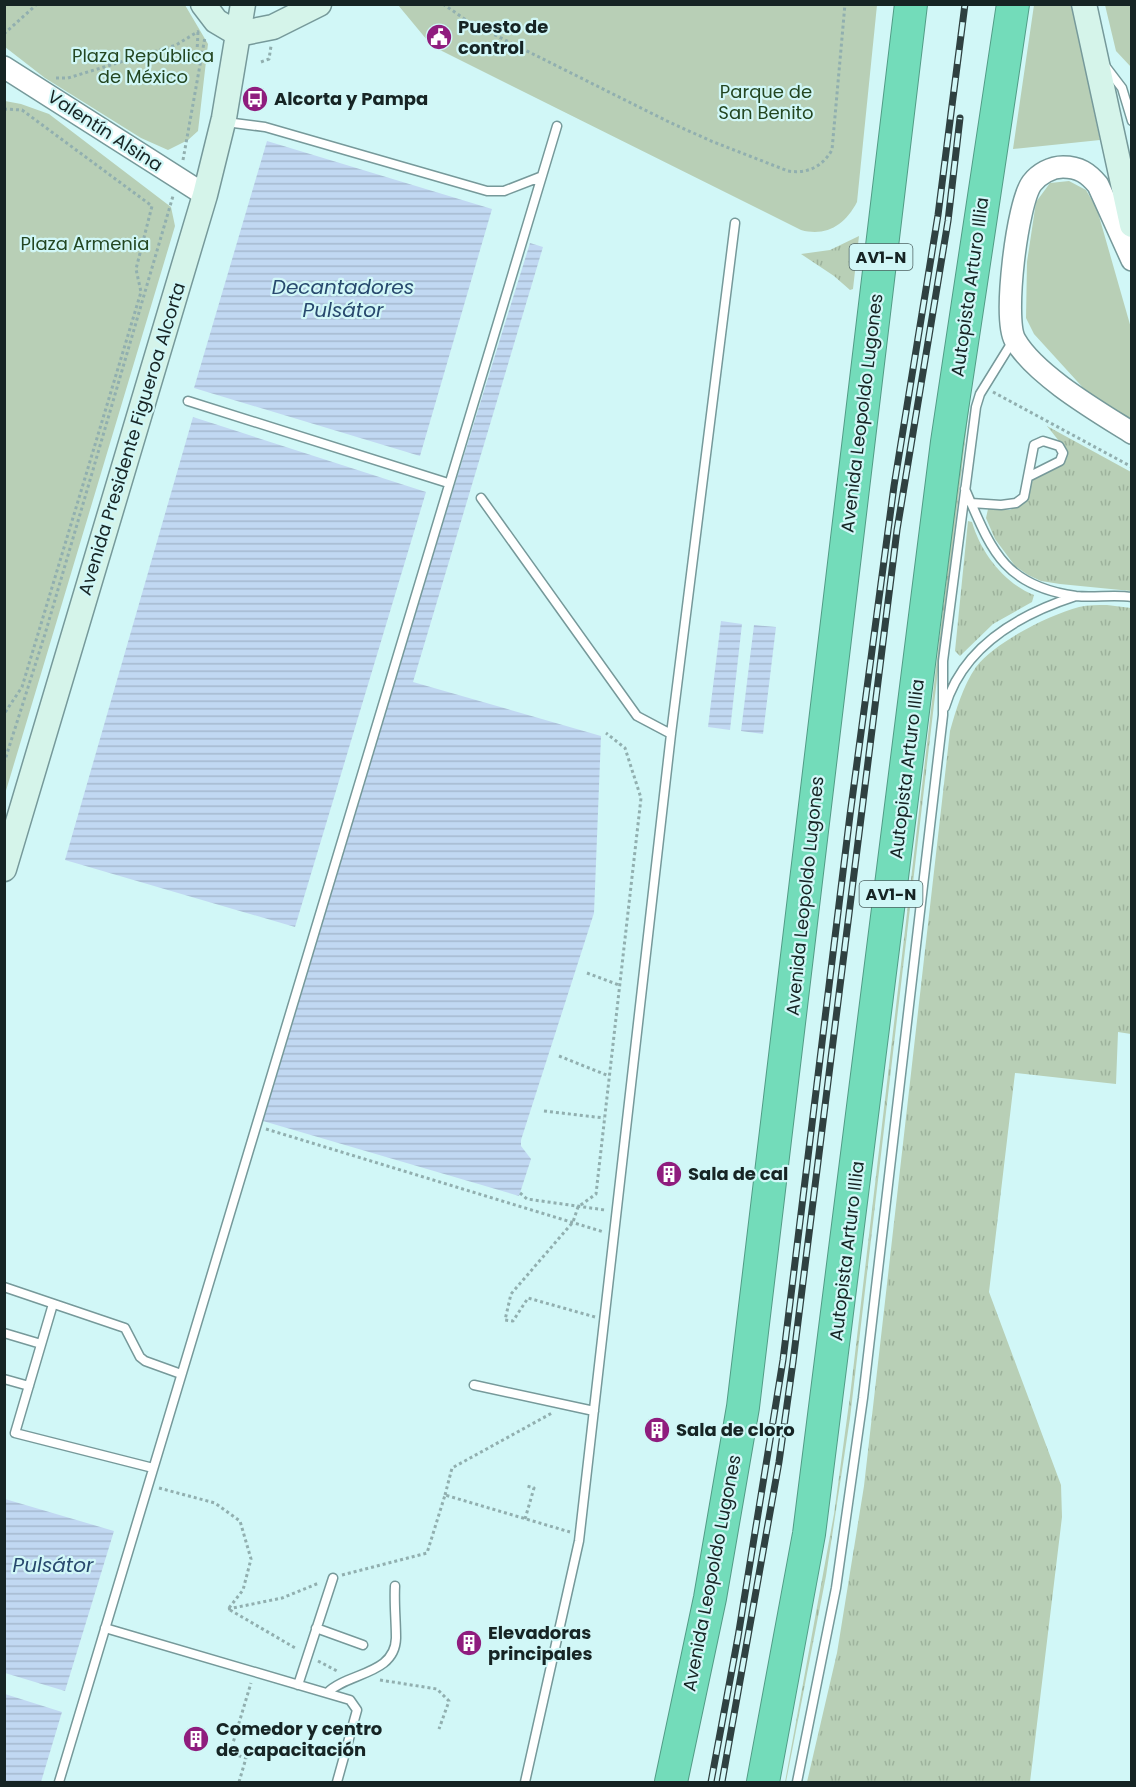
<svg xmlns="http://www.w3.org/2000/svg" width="1136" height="1787" viewBox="0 0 1136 1787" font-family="Poppins,sans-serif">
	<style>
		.grass { fill: url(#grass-tufts) }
		.park { fill: #b8cfb6 }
		.water { fill: url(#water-rules) }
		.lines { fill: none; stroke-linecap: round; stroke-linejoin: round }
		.service-casing { stroke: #76999a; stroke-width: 11 }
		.tertiary-casing { stroke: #76999a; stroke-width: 24 }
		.secondary-casing { stroke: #76999a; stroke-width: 27 }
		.motorway-casing { stroke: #529c86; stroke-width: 34 }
		.path { stroke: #91afaf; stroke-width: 3; stroke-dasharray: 3 3; stroke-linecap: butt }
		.service { stroke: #fff; stroke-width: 8 }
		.tertiary { stroke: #fff; stroke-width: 21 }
		.secondary { stroke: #d5f4ea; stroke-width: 24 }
		.motorway { stroke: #73dcba; stroke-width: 32 }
		.rail-casing { stroke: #2f4141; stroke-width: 7 }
		.rail { stroke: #d1f7f7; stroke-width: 4.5; stroke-dasharray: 14; stroke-linecap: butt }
		.labels { text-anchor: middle; stroke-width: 4.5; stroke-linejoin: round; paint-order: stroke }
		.shield { fill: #d1f7f7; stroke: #4e6363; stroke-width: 1.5 }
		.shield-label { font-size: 16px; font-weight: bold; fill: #162424 }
		.poi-label { font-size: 18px; font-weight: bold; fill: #162424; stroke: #d1f7f7; text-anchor: start }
		.park-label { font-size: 18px; fill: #234621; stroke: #d1f7f7 }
		.street-label { font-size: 18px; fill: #162424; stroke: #d1f7f7 }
		.water-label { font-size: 20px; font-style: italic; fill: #28496e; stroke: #d1f7f7 }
	</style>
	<defs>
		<pattern id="grass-tufts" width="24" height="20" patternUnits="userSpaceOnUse" patternTransform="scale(1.5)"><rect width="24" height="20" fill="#b8cfb6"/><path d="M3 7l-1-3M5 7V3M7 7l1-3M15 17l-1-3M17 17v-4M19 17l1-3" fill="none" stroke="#9db29c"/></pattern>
		<pattern id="water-rules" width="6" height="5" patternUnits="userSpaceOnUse" patternTransform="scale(1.5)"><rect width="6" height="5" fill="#c1d8f2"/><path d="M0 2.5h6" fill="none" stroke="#a5b9cf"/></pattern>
	</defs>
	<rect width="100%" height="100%" fill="#d1f7f7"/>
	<path class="grass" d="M 859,236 L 853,289 L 850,290 L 834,276 L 801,254 L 830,250 Z
		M 969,388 L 971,390 L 850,1418 L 826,1576 L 786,1782 L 785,1782 L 834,1514 L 850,1396 Z
		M 1047,426 L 1131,472 L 1131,591 L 1060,584 L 1041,581 L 1028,575 L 1015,566 L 995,539 L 986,518 L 988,509 L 1010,510 L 1026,502 L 1033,479 L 1062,464 L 1067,451 Z
		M 968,521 L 972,522 C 981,553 1004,583 1034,595 L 1032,602 L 993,624 L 960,656 L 955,651 Z
		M 1107,605 L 1131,608 L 1131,1034 L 1118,1032 L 1116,1084 L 1015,1073 L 989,1292 L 1061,1485 L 1062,1517 L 1030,1782 L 807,1782 L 837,1653 L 864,1486 L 950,731 C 956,710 963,686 976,667 C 995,642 1049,615 1079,607 C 1088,605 1098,605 1107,605 Z"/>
	<path class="park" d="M 4,5 L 185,5 L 208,44 L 198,131 L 188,140 L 168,150 L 141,138 L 45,78 L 5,47 Z
		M 398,5 L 877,5 L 857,202 C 845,225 826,237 801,230 L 432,46 Z
		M 1034,5 L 1072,5 L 1100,140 L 1013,149 Z
		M 1105,5 L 1131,5 L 1131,67 L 1116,51 Z
		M 5,101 L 21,104 L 49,114 L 171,207 L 175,226 L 5,794 Z
		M 1069,181 L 1086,190 L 1097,209 L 1131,328 L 1131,421 L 1086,391 L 1034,334 L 1026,318 L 1027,262 L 1036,202 L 1050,183 Z"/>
	<path class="water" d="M 267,141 L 492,209 L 420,456 L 194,388 Z
		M 530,243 L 543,247 L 413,682 L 601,736 L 594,913 L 521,1140 L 521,1146 L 531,1159 L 519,1196 L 263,1121 L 395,677 Z
		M 193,417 L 426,492 L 295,927 L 65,860 Z
		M 721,621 L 742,624 L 730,730 L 708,727 Z
		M 754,625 L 776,627 L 763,734 L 741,731 Z
		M 5,1499 L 114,1531 L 65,1691 L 5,1673 Z
		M 5,1694 L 62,1712 L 41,1782 L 5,1782 Z"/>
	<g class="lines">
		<g class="service-casing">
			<path id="service" d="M 1103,63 L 1122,88 L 1132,121
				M 226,122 L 265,127 L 487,191 L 504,191 L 540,177
				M 188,401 L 448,483
				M 965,489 C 991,549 1003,586 1076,596 C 1095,598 1113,594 1132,597
				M 481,498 L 637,716 L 671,734
				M 971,503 L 1001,505 L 1016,503 L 1024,497 L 1034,445 L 1043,441 L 1059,446 L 1063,453 L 1060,461 L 1028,477
				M 945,707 C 963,646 1020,614 1076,596
				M 4,1287 L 125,1328 L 140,1357 L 145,1361 L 181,1374
				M 53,1304 L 15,1433 L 153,1468
				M 4,1333 L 41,1344
				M 4,1379 L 29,1386
				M 474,1385 L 594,1411
				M 105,1628 L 350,1700 L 357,1710 L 337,1782
				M 316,1628 L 363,1645
				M 298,1685 L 333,1578
				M 327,1693 C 348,1672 395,1675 396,1638 C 396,1621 394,1603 395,1586
				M 59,1782 L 557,126
				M 525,1782 L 579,1541 L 671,734 L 735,223
				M 797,1782 L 836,1588 L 863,1398 L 943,715 L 943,661 L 976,407 L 980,394 L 1014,339"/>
		</g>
		<g class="tertiary-casing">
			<path id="tertiary" d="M 4,67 L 205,195
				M 1132,260 L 1098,185 C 1088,173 1079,167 1063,167 C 1051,167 1039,174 1032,183 C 1017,203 1003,319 1015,340 C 1035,375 1097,411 1132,433"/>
		</g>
		<g class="secondary-casing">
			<path id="secondary" d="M 203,4 L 216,21 L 238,34 L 273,27 L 319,4
				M 1084,4 L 1132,225
				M 4,869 L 205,195 L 224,118 L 243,4"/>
		</g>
		<g class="motorway-casing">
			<path id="motorway" d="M 671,1782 L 710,1598 L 743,1407 L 911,4
				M 763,1782 L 809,1534 L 947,442 L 1013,4"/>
		</g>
		<path class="path" d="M 443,4 L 469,22 L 667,121 L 711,141 L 788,171 C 807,174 822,167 832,150 L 845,4
			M 198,32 L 197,52 L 199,52
			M 4,34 L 37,4
			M 261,62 L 269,59 L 271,46
			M 56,78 L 68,78 L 176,45 L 199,31
			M 4,109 L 22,110 L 152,206 L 136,269 L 141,292 L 22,687 L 4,714
			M 183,160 L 205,37
			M 993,392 L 1132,467
			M 4,763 L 45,634 L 173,196
			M 587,973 L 619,985
			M 559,1056 L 609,1076
			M 544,1111 L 604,1118
			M 266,1129 L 604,1232
			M 520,1193 L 527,1199 L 605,1210
			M 595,1317 L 528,1298 L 513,1321 L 505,1320 L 511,1294 L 573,1222 L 578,1207 L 596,1194 L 641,798 L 625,748 L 606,733
			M 159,1488 L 215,1503 L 240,1521 L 251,1559 L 243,1590 L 229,1608
			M 445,1495 L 452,1468 L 552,1413
			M 525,1519 L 534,1488 L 527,1486
			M 342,1575 L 427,1553 L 445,1495 L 570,1532
			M 228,1609 L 282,1598 L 319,1583
			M 230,1610 L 297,1649
			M 318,1661 L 339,1672
			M 380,1680 L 437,1689 L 449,1701 L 439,1729
			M 239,1782 L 246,1758 L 230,1753 L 251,1683"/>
		<use href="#service" class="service"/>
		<use href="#tertiary" class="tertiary"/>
		<use href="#secondary" class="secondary"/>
		<use href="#motorway" class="motorway"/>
		<g class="rail-casing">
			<path id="rail" d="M 711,1782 L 738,1637 L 783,1360 L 850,815 L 894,486 L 938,215 L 965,4
				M 722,1782 L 779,1462 L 793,1362 L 897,530 L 948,221 L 960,118"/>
		</g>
		<use href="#rail" class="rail"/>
	</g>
	<defs>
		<g id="civic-disc" transform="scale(1.35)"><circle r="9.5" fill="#8f1d7e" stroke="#d1f7f7"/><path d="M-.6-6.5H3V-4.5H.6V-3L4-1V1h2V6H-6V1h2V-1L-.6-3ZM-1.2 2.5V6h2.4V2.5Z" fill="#fff"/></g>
		<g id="bus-disc" transform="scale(1.35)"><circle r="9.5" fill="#8f1d7e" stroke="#d1f7f7"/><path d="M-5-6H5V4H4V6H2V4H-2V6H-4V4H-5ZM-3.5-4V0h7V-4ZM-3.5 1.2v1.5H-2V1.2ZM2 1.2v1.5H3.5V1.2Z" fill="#fff"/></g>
		<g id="building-disc" transform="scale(1.35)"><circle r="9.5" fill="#8f1d7e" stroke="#d1f7f7"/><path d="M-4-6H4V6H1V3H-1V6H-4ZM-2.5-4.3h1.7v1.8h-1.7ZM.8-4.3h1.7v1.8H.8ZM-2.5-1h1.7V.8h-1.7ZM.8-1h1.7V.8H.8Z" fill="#fff"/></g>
	</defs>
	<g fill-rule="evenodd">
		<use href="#civic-disc" x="439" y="37"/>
		<use href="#bus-disc" x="255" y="99"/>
		<use href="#building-disc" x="669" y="1174"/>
		<use href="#building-disc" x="657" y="1430"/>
		<use href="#building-disc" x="469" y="1643"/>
		<use href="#building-disc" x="196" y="1739"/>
	</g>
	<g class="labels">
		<g class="shield">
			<rect x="849.5" y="244" width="63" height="26" rx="4.5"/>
			<rect x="859.5" y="881" width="63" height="26" rx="4.5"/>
		</g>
		<g class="shield-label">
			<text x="881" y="263">AV1-N</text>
			<text x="891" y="900">AV1-N</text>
		</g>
		<g class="poi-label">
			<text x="458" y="33">Puesto de<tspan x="458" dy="21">control</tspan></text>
			<text x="274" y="105">Alcorta y Pampa</text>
			<text x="688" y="1180">Sala de cal</text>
			<text x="676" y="1436">Sala de cloro</text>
			<text x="488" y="1639">Elevadoras<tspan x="488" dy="21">principales</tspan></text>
			<text x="216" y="1735">Comedor y centro<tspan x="216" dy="21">de capacitación</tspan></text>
		</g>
		<g class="park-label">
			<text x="143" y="62">Plaza República<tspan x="143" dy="21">de México</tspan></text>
			<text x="766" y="98">Parque de<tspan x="766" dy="21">San Benito</tspan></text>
			<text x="85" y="250">Plaza Armenia</text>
		</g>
		<g class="street-label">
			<text transform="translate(105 131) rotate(33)" y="6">Valentín Alsina</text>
			<text transform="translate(970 287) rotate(-82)" y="6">Autopista Arturo Illia</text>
			<text transform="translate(862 413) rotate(-83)" y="6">Avenida Leopoldo Lugones</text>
			<text transform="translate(132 439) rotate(-73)" y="6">Avenida Presidente Figueroa Alcorta</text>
			<text transform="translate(907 769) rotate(-83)" y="6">Autopista Arturo Illia</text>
			<text transform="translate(805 896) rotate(-84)" y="6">Avenida Leopoldo Lugones</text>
			<text transform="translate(847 1251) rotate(-83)" y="6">Autopista Arturo Illia</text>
			<text transform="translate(712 1573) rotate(-79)" y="6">Avenida Leopoldo Lugones</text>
		</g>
		<g class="water-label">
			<text x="343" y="294">Decantadores<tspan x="343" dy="23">Pulsátor</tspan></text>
			<text x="53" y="1572">Pulsátor</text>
		</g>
	</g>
	<rect width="1136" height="1787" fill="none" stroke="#162424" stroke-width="12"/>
</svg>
